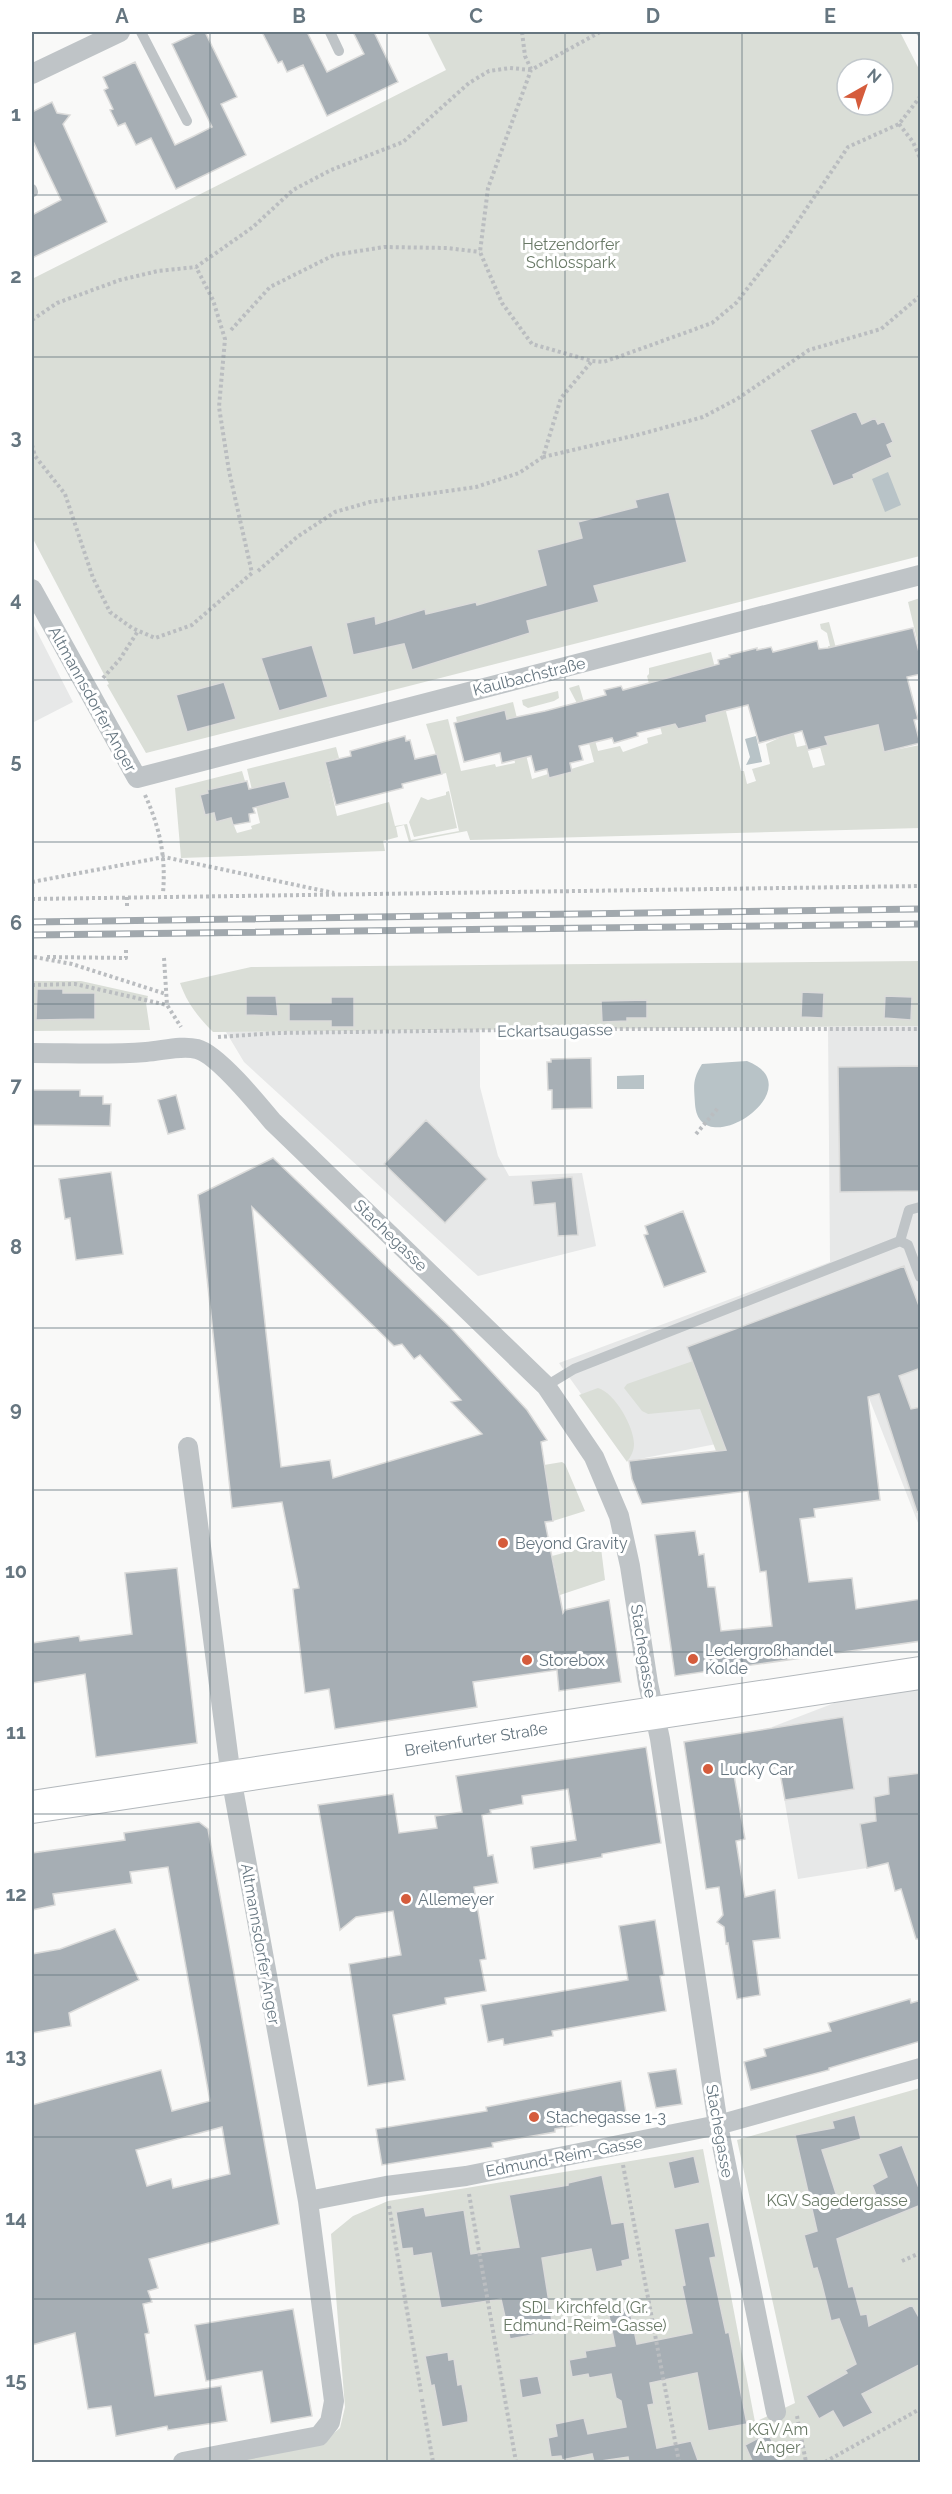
<svg xmlns="http://www.w3.org/2000/svg" width="952" height="2494" viewBox="0 0 952 2494" font-family="Raleway,sans-serif">
	<style>
		.built { fill: #e7e8e8 }
		.green { fill: #daded7; fill-rule: evenodd }
		.water { fill: #b8c3c7 }
		.building { fill: #a6aeb4; stroke: #dbdbda; stroke-width: 1.5; fill-rule: evenodd }
		.lines { fill: none; stroke-linecap: round; stroke-linejoin: round }
		.primary-casing { stroke: #b3b8bc; stroke-width: 34 }
		.path { stroke: #babdc0; stroke-width: 4; stroke-dasharray: 3 3; stroke-linecap: butt }
		.lane { stroke: #bfc4c7; stroke-width: 10 }
		.street { stroke: #bfc4c7; stroke-width: 20 }
		.primary { stroke: #fff; stroke-width: 32 }
		.rail-casing { stroke: #a1a8ad; stroke-width: 7 }
		.rail { stroke: #fff; stroke-width: 4.5; stroke-dasharray: 14; stroke-linecap: butt }
		.grid { fill: none; stroke: #667680; stroke-width: 1.5; stroke-opacity: 0.55 }
		.poi-dot { fill: #d55c3c; stroke: #fff; stroke-width: 2 }
		.labels { text-anchor: middle; stroke-width: 6; stroke-linejoin: round; paint-order: stroke }
		.park-label { font-size: 16px; fill: #697966; stroke: #fff }
		.street-label { font-size: 16px; fill: #667680; stroke: #fff }
		.poi-label { font-size: 16px; fill: #667680; stroke: #fff; text-anchor: start }
		.neatline { fill: none; stroke: #667680; stroke-width: 2 }
		.grid-label { font-size: 20px; text-anchor: middle; font-weight: bold; fill: #667680 }
	</style>
	<rect width="100%" height="100%" fill="#f9f9f8"/>
	<path class="built" d="M 32,622 L 73,702 L 32,723 Z
		M 920,1026 L 920,1528 L 867,1393 L 742,1439 L 629,1461 L 559,1363 L 830,1262 L 828,1027 Z
		M 480,1030 L 480,1087 L 498,1156 L 509,1176 L 582,1173 L 596,1246 L 478,1276 L 244,1062 L 226,1032 Z
		M 920,1670 L 920,1855 L 867,1868 L 798,1879 L 772,1727 Z"/>
	<path class="green" d="M 427,32 L 900,32 L 920,71 L 920,556 L 146,753 L 107,685 L 109,684 L 32,537 L 32,279 L 446,70 ZM 847,69 L 883,69 L 883,105 L 847,105 Z
		M 920,598 L 920,652 L 908,602 Z
		M 829,622 L 850,700 L 879,717 L 884,752 L 920,745 L 920,828 L 470,840 L 467,831 L 409,842 L 404,825 L 396,827 L 398,837 L 383,841 L 385,851 L 181,858 L 175,788 L 242,771 L 245,781 L 208,790 L 208,793 L 200,795 L 214,813 L 217,822 L 231,818 L 237,833 L 252,829 L 251,826 L 260,823 L 247,769 L 336,747 L 339,758 L 325,762 L 337,816 L 389,802 L 395,826 L 407,824 L 411,840 L 459,831 L 446,773 L 442,774 L 426,724 L 448,719 L 461,771 L 495,764 L 496,767 L 515,763 L 513,751 L 515,749 L 505,710 L 457,722 L 456,717 L 513,702 L 532,779 L 548,774 L 550,778 L 571,772 L 571,769 L 594,762 L 580,709 L 569,688 L 579,685 L 598,751 L 620,746 L 623,752 L 648,743 L 647,738 L 662,734 L 647,676 L 649,674 L 649,668 L 711,652 L 741,771 L 744,771 L 747,784 L 756,781 L 752,769 L 770,764 L 766,744 L 779,738 L 776,727 L 792,725 L 797,747 L 806,745 L 813,768 L 825,765 L 820,747 L 828,745 L 823,729 L 835,674 L 828,646 L 830,646 L 827,633 L 821,629 L 820,624 Z
		M 558,691 L 559,698 L 554,701 L 528,708 L 523,705 L 522,700 Z
		M 449,791 L 457,828 L 414,837 L 409,822 L 421,797 L 428,800 L 446,795 L 446,792 Z
		M 920,961 L 920,1026 L 213,1032 C 198,1017 187,1003 180,983 L 251,967 Z
		M 32,981 L 81,981 L 148,996 L 146,1003 L 150,1030 L 32,1031 Z
		M 693,1361 L 726,1450 L 716,1451 L 700,1409 L 648,1414 L 642,1411 L 624,1388 L 627,1384 Z
		M 598,1388 C 615,1393 634,1427 634,1444 C 634,1451 631,1456 627,1462 L 579,1395 Z
		M 562,1462 L 565,1464 L 585,1511 L 553,1521 L 544,1465 Z
		M 597,1544 L 601,1548 L 605,1580 L 560,1595 L 552,1556 Z
		M 920,2088 L 920,2462 L 208,2462 L 323,2442 L 340,2428 L 345,2407 L 331,2234 L 353,2216 L 388,2201 L 703,2149 L 755,2422 L 795,2403 L 737,2140 Z"/>
	<path class="water" d="M 888,472 L 901,505 L 885,512 L 872,479 Z
		M 756,736 L 762,762 L 746,765 L 750,757 L 745,739 Z
		M 747,1061 C 816,1088 699,1166 695,1104 C 694,1086 692,1080 702,1064 Z
		M 644,1075 L 644,1089 L 617,1089 L 617,1076 Z"/>
	<path class="building" d="M 198,32 L 205,32 L 237,97 L 221,104 L 246,155 L 176,189 L 151,138 L 136,145 L 125,123 L 118,126 L 110,110 L 113,109 L 104,90 L 108,88 L 103,77 L 135,62 L 175,145 L 194,136 L 212,127 L 172,44 Z
		M 262,32 L 307,32 L 327,72 L 364,54 L 353,32 L 374,32 L 398,82 L 327,116 L 303,65 L 287,72 L 282,61 L 278,63 Z
		M 52,102 L 57,113 L 70,115 L 63,124 L 107,222 L 32,258 L 32,215 L 61,200 L 32,139 L 32,112 Z
		M 856,411 L 862,424 L 875,418 L 878,424 L 884,421 L 893,442 L 887,445 L 892,457 L 853,475 L 854,478 L 833,486 L 810,430 Z
		M 669,492 L 687,562 L 594,586 L 599,602 L 527,621 L 530,633 L 412,670 L 404,644 L 353,655 L 346,623 L 375,616 L 376,624 L 425,609 L 426,614 L 476,602 L 477,605 L 546,585 L 537,550 L 582,538 L 578,522 L 637,507 L 635,500 Z
		M 913,628 L 921,660 L 921,674 L 907,677 L 918,719 L 914,720 L 920,743 L 884,752 L 878,725 L 825,737 L 828,745 L 808,750 L 802,731 L 759,743 L 748,705 L 708,715 L 706,716 L 707,722 L 678,729 L 675,724 L 637,733 L 638,736 L 614,743 L 612,738 L 579,746 L 583,760 L 570,763 L 572,772 L 549,778 L 547,769 L 535,772 L 531,756 L 502,763 L 500,753 L 464,762 L 454,723 L 505,710 L 507,719 L 545,711 L 606,695 L 604,690 L 621,686 L 623,690 L 719,664 L 718,660 L 730,657 L 729,655 L 757,648 L 757,650 L 771,647 L 773,652 L 817,641 L 819,649 L 828,648 Z
		M 312,645 L 328,697 L 279,711 L 261,658 Z
		M 224,682 L 236,719 L 187,732 L 176,695 Z
		M 405,736 L 406,741 L 410,740 L 415,759 L 437,754 L 442,774 L 402,784 L 403,788 L 336,805 L 325,762 L 351,756 L 350,751 Z
		M 247,781 L 249,789 L 285,781 L 290,798 L 253,808 L 255,813 L 249,814 L 250,822 L 233,825 L 231,818 L 216,822 L 214,813 L 205,815 L 200,795 L 208,793 L 207,790 Z
		M 37,989 L 63,989 L 63,993 L 95,993 L 95,1019 L 36,1020 Z
		M 802,992 L 824,993 L 823,1018 L 801,1017 Z
		M 246,996 L 276,996 L 278,1016 L 246,1015 Z
		M 885,996 L 912,997 L 911,1020 L 884,1018 Z
		M 331,997 L 354,997 L 354,1027 L 331,1027 L 331,1021 L 289,1021 L 289,1003 L 331,1003 Z
		M 647,1000 L 647,1018 L 627,1018 L 627,1021 L 602,1022 L 601,1001 Z
		M 591,1058 L 592,1108 L 552,1109 L 552,1090 L 548,1090 L 547,1062 L 551,1062 L 551,1059 Z
		M 921,1066 L 921,1191 L 840,1192 L 838,1067 Z
		M 32,1090 L 80,1090 L 80,1096 L 103,1096 L 103,1104 L 111,1104 L 110,1126 L 32,1125 Z
		M 176,1095 L 185,1129 L 168,1134 L 158,1100 Z
		M 426,1120 L 487,1179 L 445,1223 L 384,1164 Z
		M 273,1158 L 452,1329 L 527,1410 L 547,1440 L 541,1442 L 553,1521 L 545,1522 L 563,1613 L 565,1610 L 609,1600 L 621,1682 L 559,1691 L 557,1670 L 473,1682 L 477,1707 L 335,1729 L 329,1689 L 305,1693 L 293,1589 L 299,1588 L 282,1502 L 232,1508 L 198,1195 ZM 252,1207 L 394,1346 L 402,1344 L 414,1359 L 420,1355 L 461,1400 L 451,1402 L 482,1434 L 333,1478 L 330,1460 L 281,1467 Z
		M 111,1172 L 123,1254 L 76,1260 L 70,1218 L 65,1219 L 59,1179 Z
		M 572,1177 L 578,1235 L 558,1236 L 555,1203 L 534,1205 L 531,1181 Z
		M 683,1211 L 706,1272 L 664,1287 L 644,1235 L 648,1234 L 645,1226 Z
		M 904,1266 L 921,1311 L 921,1368 L 899,1376 L 911,1409 L 921,1407 L 921,1511 L 917,1512 L 879,1394 L 868,1397 L 880,1500 L 814,1509 L 815,1517 L 800,1519 L 809,1582 L 852,1578 L 856,1609 L 921,1599 L 921,1641 L 675,1676 L 655,1535 L 695,1531 L 699,1555 L 704,1554 L 708,1587 L 715,1587 L 721,1631 L 772,1626 L 766,1571 L 760,1572 L 748,1491 L 642,1504 L 632,1479 L 629,1461 L 726,1450 L 687,1347 Z
		M 177,1568 L 197,1743 L 96,1757 L 85,1674 L 32,1683 L 32,1643 L 79,1636 L 80,1641 L 132,1634 L 125,1573 Z
		M 843,1717 L 854,1789 L 785,1800 L 779,1767 L 734,1775 L 745,1839 L 736,1841 L 745,1897 L 775,1890 L 780,1938 L 753,1941 L 760,1995 L 737,1999 L 728,1943 L 726,1944 L 724,1927 L 717,1922 L 723,1915 L 719,1887 L 706,1889 L 684,1742 Z
		M 646,1747 L 661,1843 L 602,1854 L 602,1857 L 534,1869 L 531,1847 L 576,1840 L 568,1789 L 522,1796 L 523,1804 L 490,1810 L 491,1813 L 482,1815 L 488,1856 L 493,1855 L 498,1883 L 474,1887 L 486,1959 L 480,1960 L 486,1991 L 445,1998 L 446,2004 L 393,2015 L 405,2080 L 368,2086 L 349,1964 L 401,1955 L 393,1911 L 356,1917 L 340,1930 L 318,1805 L 393,1794 L 399,1833 L 437,1828 L 435,1816 L 462,1812 L 456,1776 Z
		M 921,1773 L 921,1939 L 916,1939 L 901,1889 L 895,1891 L 888,1863 L 867,1868 L 860,1824 L 876,1821 L 874,1797 L 889,1794 L 888,1777 Z
		M 199,1822 L 208,1829 L 279,2224 L 149,2259 L 158,2288 L 148,2291 L 152,2302 L 143,2304 L 149,2333 L 145,2334 L 155,2396 L 221,2386 L 227,2421 L 168,2430 L 167,2426 L 116,2436 L 111,2406 L 88,2409 L 75,2333 L 32,2345 L 32,2105 L 161,2070 L 172,2111 L 210,2101 L 168,1867 L 130,1872 L 132,1883 L 53,1894 L 55,1905 L 32,1910 L 32,1853 L 125,1840 L 124,1833 ZM 222,2127 L 230,2174 L 173,2188 L 171,2179 L 147,2186 L 136,2150 Z
		M 655,1920 L 664,1975 L 660,1976 L 666,2011 L 552,2031 L 553,2036 L 504,2045 L 503,2039 L 488,2042 L 481,2005 L 628,1980 L 619,1926 Z
		M 115,1929 L 139,1980 L 69,2013 L 71,2026 L 32,2033 L 32,1954 L 60,1949 Z
		M 910,1999 L 911,2003 L 921,2000 L 921,2041 L 829,2068 L 829,2070 L 751,2090 L 744,2062 L 766,2056 L 764,2049 L 831,2031 L 828,2023 Z
		M 676,2069 L 682,2104 L 656,2108 L 648,2073 Z
		M 621,2081 L 626,2113 L 617,2115 L 618,2118 L 555,2129 L 555,2132 L 492,2143 L 493,2147 L 382,2165 L 376,2129 L 487,2111 L 486,2107 Z
		M 855,2115 L 861,2139 L 822,2150 L 841,2209 L 876,2195 L 872,2185 L 887,2177 L 878,2154 L 902,2145 L 921,2193 L 921,2205 L 837,2239 L 849,2287 L 853,2286 L 861,2315 L 867,2314 L 869,2326 L 912,2305 L 921,2321 L 921,2364 L 862,2394 L 873,2413 L 843,2428 L 833,2411 L 819,2419 L 806,2396 L 847,2373 L 845,2370 L 856,2364 L 839,2319 L 831,2321 L 821,2281 L 817,2268 L 813,2269 L 804,2235 L 817,2231 L 795,2135 L 834,2128 L 832,2121 Z
		M 694,2156 L 700,2183 L 674,2189 L 668,2162 Z
		M 602,2175 L 612,2224 L 624,2222 L 630,2259 L 622,2261 L 623,2266 L 596,2272 L 591,2249 L 542,2258 L 552,2321 L 540,2323 L 541,2328 L 537,2328 L 538,2334 L 510,2339 L 501,2299 L 441,2308 L 431,2253 L 413,2256 L 412,2248 L 402,2249 L 396,2212 L 424,2207 L 426,2216 L 464,2210 L 471,2254 L 519,2247 L 509,2195 L 568,2185 L 568,2183 Z
		M 709,2222 L 716,2257 L 710,2258 L 726,2333 L 729,2332 L 747,2424 L 708,2431 L 697,2373 L 650,2383 L 654,2404 L 648,2405 L 657,2448 L 691,2441 L 699,2463 L 629,2463 L 628,2457 L 594,2462 L 592,2454 L 562,2460 L 561,2456 L 551,2457 L 548,2438 L 557,2436 L 555,2424 L 584,2418 L 588,2434 L 626,2427 L 621,2401 L 616,2398 L 611,2374 L 589,2378 L 588,2374 L 572,2377 L 569,2360 L 586,2357 L 585,2351 L 615,2346 L 608,2311 L 629,2306 L 637,2344 L 692,2333 L 682,2286 L 685,2285 L 674,2229 Z
		M 293,2309 L 312,2416 L 271,2423 L 262,2371 L 206,2381 L 195,2325 Z
		M 448,2352 L 449,2360 L 454,2359 L 458,2385 L 462,2384 L 468,2416 L 468,2422 L 442,2427 L 434,2385 L 431,2386 L 425,2356 Z
		M 538,2376 L 542,2394 L 522,2398 L 519,2379 Z
		M 768,2433 L 783,2463 L 753,2463 L 745,2445 Z"/>
	<g class="lines">
		<g class="primary-casing">
			<path id="primary" d="M 32,1807 L 920,1673"/>
		</g>
		<path class="path" d="M 522,32 L 525,56 L 531,69
			M 600,32 L 531,70 L 488,188 L 480,252 L 502,303 L 532,344 L 592,361 L 603,362 L 618,357 L 712,323 L 736,303 L 786,239 L 848,147 L 899,124 L 920,97
			M 918,32 L 920,37
			M 899,124 L 913,142 L 920,158
			M 32,320 L 57,303 L 120,280 L 158,271 L 196,267 L 253,227 L 293,190 L 331,170 L 403,142 L 469,83 L 489,71 L 510,68 L 531,70
			M 231,330 L 270,287 L 334,255 L 384,247 L 447,248 L 480,252
			M 32,445 L 35,456 L 65,494 L 93,578 L 110,612 L 132,628 L 155,638 L 192,625 L 252,573 L 229,471 L 219,407 L 225,339 L 213,300 L 196,267
			M 543,457 L 641,434 L 703,417 L 737,399 L 809,350 L 881,329 L 920,296
			M 258,571 L 297,537 L 335,512 L 370,502 L 476,487 L 519,473 L 543,457 L 561,398 L 592,361
			M 103,678 L 120,659 L 138,631
			M 145,795 C 160,828 166,857 163,893
			M 32,882 L 164,857 L 334,893
			M 127,897 L 127,906
			M 32,899 L 920,886
			M 34,957 L 72,964 L 166,994
			M 47,957 L 126,958 L 126,948
			M 164,958 L 167,1005 L 181,1027
			M 32,985 L 75,984 L 167,1005
			M 218,1037 L 277,1033 L 580,1029 L 920,1029
			M 696,1134 L 718,1108
			M 623,2165 L 679,2462
			M 469,2194 L 516,2462
			M 389,2206 L 421,2392
			M 902,2261 L 920,2253
			M 422,2399 L 433,2462
			M 797,2416 L 806,2462
			M 825,2462 L 920,2409"/>
		<path class="lane" d="M 141,32 L 187,121
			M 330,32 L 339,51
			M 32,189 L 33,192
			M 900,1241 L 909,1210 L 920,1207
			M 546,1386 L 574,1369 L 900,1241 L 908,1245 L 920,1277"/>
		<path class="street" d="M 32,74 L 120,32
			M 32,589 L 137,778 L 920,575
			M 32,1053 C 70,1053 108,1055 146,1052 C 162,1051 181,1045 197,1049 C 217,1054 258,1104 272,1121 L 546,1386 L 594,1457 L 619,1516 L 630,1566 L 648,1683 L 660,1739 L 718,2125 L 776,2412
			M 308,2201 L 386,2186 L 466,2176 L 718,2125 L 920,2068
			M 183,2462 L 319,2436 L 330,2422 L 334,2401 L 308,2201 L 231,1777 L 188,1447"/>
		<use href="#primary" class="primary"/>
		<g class="rail-casing">
			<path id="rail" d="M 32,922 L 920,909
				M 32,935 L 920,924"/>
		</g>
		<use href="#rail" class="rail"/>
	</g>
	<path class="grid" d="M 210,32 L 210,2462M 387,32 L 387,2462M 565,32 L 565,2462M 742,32 L 742,2462M 32,195 L 920,195M 32,357 L 920,357M 32,519 L 920,519M 32,680 L 920,680M 32,842 L 920,842M 32,1004 L 920,1004M 32,1166 L 920,1166M 32,1328 L 920,1328M 32,1490 L 920,1490M 32,1652 L 920,1652M 32,1814 L 920,1814M 32,1975 L 920,1975M 32,2137 L 920,2137M 32,2299 L 920,2299"/>
	<g class="poi-dot">
		<circle cx="503" cy="1543" r="6"/>
		<circle cx="693" cy="1659" r="6"/>
		<circle cx="527" cy="1660" r="6"/>
		<circle cx="708" cy="1769" r="6"/>
		<circle cx="406" cy="1899" r="6"/>
		<circle cx="534" cy="2117" r="6"/>
	</g>
	<g class="labels">
		<g class="park-label">
			<text x="571" y="250">Hetzendorfer<tspan x="571" dy="18">Schlosspark</tspan></text>
			<text x="837" y="2206">KGV Sagedergasse</text>
			<text x="585" y="2313">SDL Kirchfeld (Gr.<tspan x="585" dy="18">Edmund-Reim-Gasse)</tspan></text>
			<text x="778" y="2435">KGV Am<tspan x="778" dy="18">Anger</tspan></text>
		</g>
		<g class="street-label">
			<text transform="translate(529 676) rotate(-14)" y="6">Kaulbachstraße</text>
			<text transform="translate(93 699) rotate(61)" y="6">Altmannsdorfer Anger</text>
			<text transform="translate(555 1030) rotate(-1)" y="6">Eckartsaugasse</text>
			<text transform="translate(391 1235) rotate(44)" y="6">Stachegasse</text>
			<text transform="translate(644 1651) rotate(81)" y="6">Stachegasse</text>
			<text transform="translate(476 1739) rotate(-9)" y="6">Breitenfurter Straße</text>
			<text transform="translate(261 1944) rotate(80)" y="6">Altmannsdorfer Anger</text>
			<text transform="translate(720 2131) rotate(80)" y="6">Stachegasse</text>
			<text transform="translate(564 2156) rotate(-11)" y="6">Edmund-Reim-Gasse</text>
		</g>
		<g class="poi-label">
			<text x="515" y="1549">Beyond Gravity</text>
			<text x="705" y="1656">Ledergroßhandel<tspan x="705" dy="18">Kolde</tspan></text>
			<text x="539" y="1666">Storebox</text>
			<text x="720" y="1775">Lucky Car</text>
			<text x="418" y="1905">Allemeyer</text>
			<text x="546" y="2123">Stachegasse 1-3</text>
		</g>
	</g>
	<rect width="952" height="2494" fill="none" stroke="#ffffff" stroke-width="66"/>
	<g transform="translate(865 87) rotate(40)"><circle r="28" fill="#ffffff" stroke="#c2c8cc" stroke-width="1.5"/>
	<path d="M0-4.5L10 22L0 15L-10 22Z" fill="#d55c3c"/>
	<text y="-9" font-size="16" font-weight="bold" text-anchor="middle" fill="#667680">N</text>
	</g>
	<rect x="33" y="33" width="886" height="2428" class="neatline"/>
	<g class="grid-label">
		<text x="122" y="23">A</text>
		<text x="299" y="23">B</text>
		<text x="476" y="23">C</text>
		<text x="653" y="23">D</text>
		<text x="830" y="23">E</text>
		<text x="16" y="121">1</text>
		<text x="16" y="283">2</text>
		<text x="16" y="444">3</text>
		<text x="16" y="606">4</text>
		<text x="16" y="768">5</text>
		<text x="16" y="930">6</text>
		<text x="16" y="1092">7</text>
		<text x="16" y="1254">8</text>
		<text x="16" y="1416">9</text>
		<text x="16" y="1578">10</text>
		<text x="16" y="1739">11</text>
		<text x="16" y="1901">12</text>
		<text x="16" y="2063">13</text>
		<text x="16" y="2225">14</text>
		<text x="16" y="2387">15</text>
	</g>
</svg>
